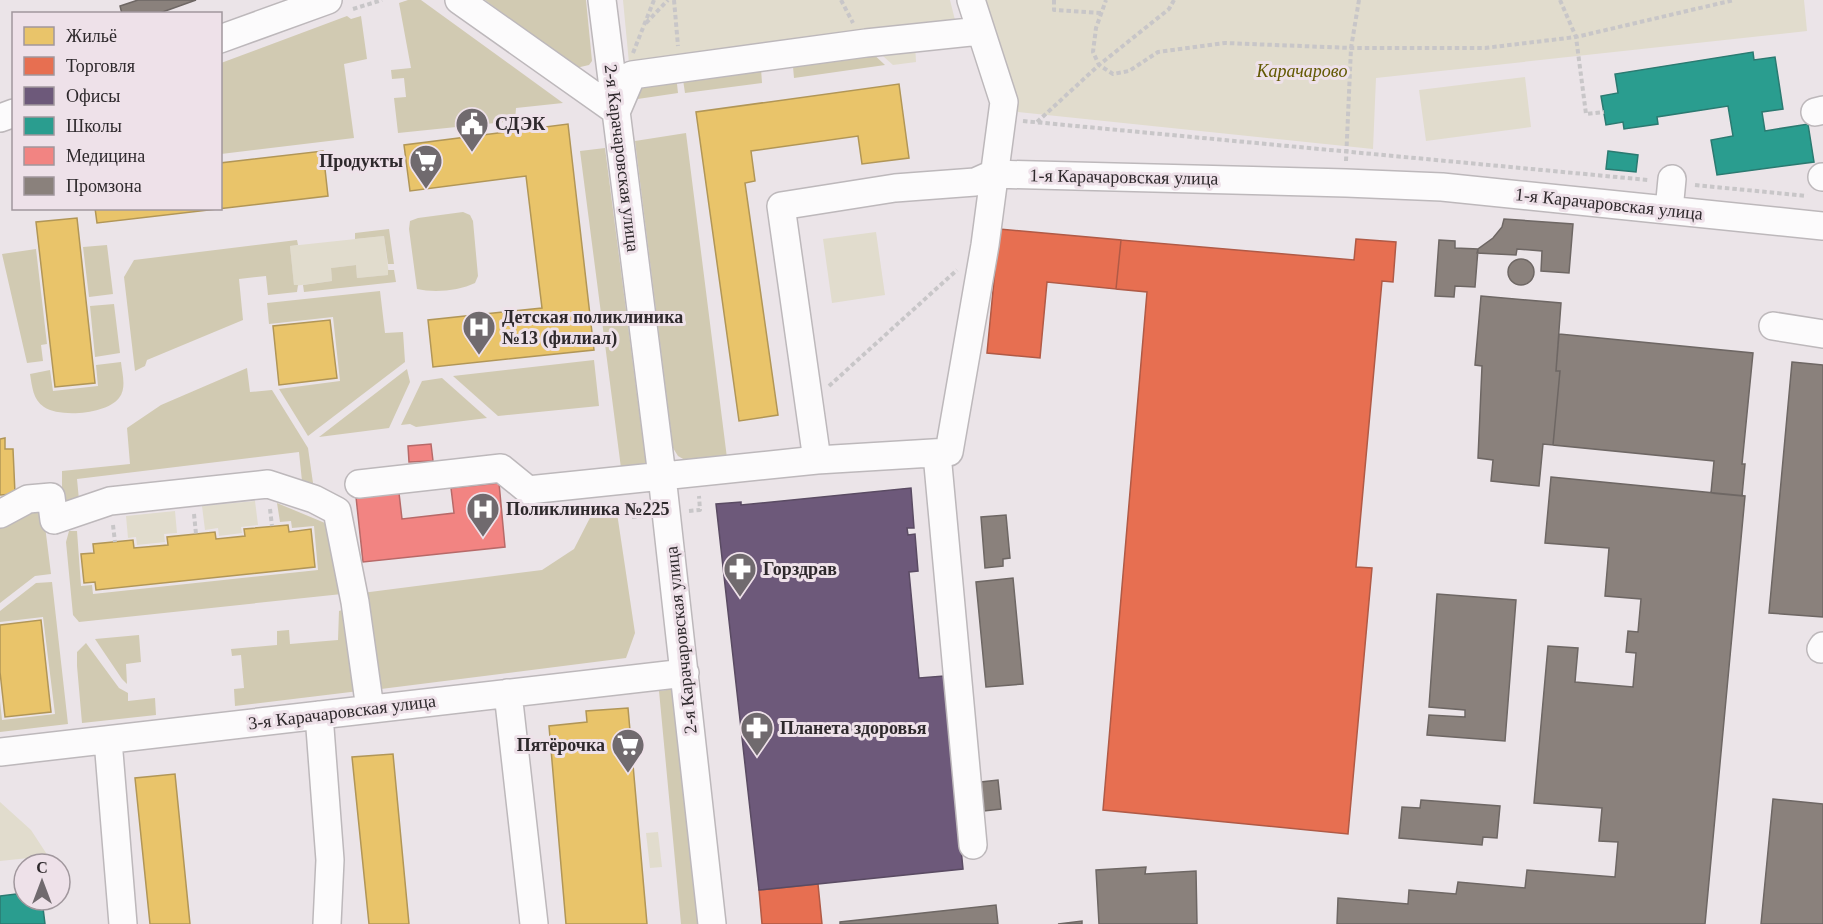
<svg xmlns="http://www.w3.org/2000/svg" width="1823" height="924" viewBox="0 0 1823 924" font-family="Georgia,serif">
	<style>
		.green { fill: #e1dccd }
		.forest { fill: #d1cab2 }
		.homes { fill: #e9c46a; stroke: #b19657; stroke-width: 1.5 }
		.shops { fill: #e76f51; stroke: #b05a46; stroke-width: 1.5 }
		.offices { fill: #6d597a; stroke: #5a4b63; stroke-width: 1.5 }
		.schools { fill: #2a9d8f; stroke: #2b7a71; stroke-width: 1.5 }
		.health { fill: #f28482; stroke: #b76968; stroke-width: 1.5 }
		.industry { fill: #8a817c; stroke: #6e6764; stroke-width: 1.5 }
		.lines { fill: none; stroke-linecap: round; stroke-linejoin: round }
		.minor-casing { stroke: #bdb8bb; stroke-width: 30 }
		.path { stroke: #c8c6c8; stroke-width: 4; stroke-dasharray: 4.5 3; stroke-linecap: butt }
		.minor { stroke: #fcfbfc; stroke-width: 27 }
		.labels { text-anchor: middle; stroke-width: 6; stroke-linejoin: round; paint-order: stroke }
		.park-label { font-size: 18px; font-style: italic; fill: #625802; stroke: #eee1e9 }
		.poi-label { font-size: 18px; font-weight: bold; fill: #2e292c; stroke: #eee1e9; text-anchor: start }
		.street-label { font-size: 18px; fill: #2e292c; stroke: #eee1e9 }
	</style>
	<rect width="100%" height="100%" fill="#ebe4e8"/>
	<path class="green" d="M 623,0 L 950,0 L 955,20 L 859,35 L 629,63 Z
		M 984,0 L 1804,0 L 1807,31 L 1376,78 L 1373,149 L 1018,112 Z
		M 915,43 L 916,62 L 893,65 L 874,48 Z
		M 1525,77 L 1531,127 L 1426,141 L 1419,90 Z
		M 876,232 L 885,295 L 832,303 L 823,239 Z
		M 384,236 L 389,275 L 357,278 L 356,265 L 331,268 L 332,281 L 294,286 L 290,246 Z
		M 255,501 L 258,525 L 241,527 L 242,533 L 219,536 L 218,528 L 205,530 L 202,506 Z
		M 175,511 L 177,533 L 164,534 L 165,542 L 137,545 L 136,537 L 128,538 L 126,516 Z
		M 0,802 L 31,830 L 48,856 L 0,861 Z
		M 658,832 L 662,867 L 650,868 L 646,833 Z"/>
	<path class="forest" d="M 408,0 L 421,0 L 563,103 L 516,108 L 515,121 L 398,133 L 394,98 L 406,97 L 404,78 L 392,79 L 391,70 L 411,68 L 399,3 Z
		M 485,0 L 586,0 L 592,61 L 589,65 L 576,68 Z
		M 347,16 L 351,19 L 361,16 L 367,59 L 344,64 L 354,138 L 221,154 L 221,63 Z
		M 868,49 L 885,65 L 794,78 L 793,67 Z
		M 761,69 L 762,83 L 685,93 L 682,73 Z
		M 676,75 L 678,93 L 631,100 L 632,86 Z
		M 686,133 L 727,458 L 685,460 L 678,456 L 673,448 L 635,141 Z
		M 605,148 L 646,464 L 621,468 L 580,151 Z
		M 463,212 L 470,215 L 473,221 L 478,276 L 475,283 C 459,291 434,293 417,289 L 409,229 L 410,221 L 418,218 Z
		M 389,229 L 394,264 L 388,264 L 384,236 L 355,239 L 355,233 Z
		M 297,240 L 298,245 L 290,246 L 294,285 L 298,285 L 297,292 L 268,295 L 266,276 L 239,279 L 243,320 L 147,360 L 145,366 L 135,371 L 124,277 L 134,260 Z
		M 107,245 L 113,294 L 89,297 L 83,247 Z
		M 36,249 L 47,344 L 41,345 L 43,361 L 27,363 L 2,254 Z
		M 356,265 L 357,278 L 388,275 L 388,270 L 394,270 L 396,282 L 304,292 L 303,285 L 332,281 L 331,268 Z
		M 380,291 L 385,333 L 403,332 L 405,362 L 308,436 L 279,389 L 340,381 L 333,317 L 269,324 L 267,303 Z
		M 114,304 L 120,353 L 95,357 L 90,306 Z
		M 594,360 L 599,406 L 498,416 L 453,376 Z
		M 121,362 C 122,373 127,388 119,398 C 107,414 60,418 44,407 C 33,400 32,386 30,374 L 50,370 L 53,391 L 98,386 L 96,365 Z
		M 247,368 L 250,392 L 272,390 L 308,448 L 314,490 L 302,481 L 299,452 L 77,479 L 79,500 L 71,509 L 62,500 L 62,471 L 130,464 L 127,428 L 161,405 Z
		M 407,369 L 410,382 L 389,428 L 319,437 Z
		M 442,378 L 487,418 L 416,427 L 410,424 L 401,425 L 422,381 Z
		M 277,503 L 325,523 L 330,520 L 342,594 L 79,622 L 73,615 L 66,542 L 69,531 L 77,531 L 81,586 L 92,585 L 93,594 L 318,570 L 314,526 L 292,528 L 291,521 L 280,522 Z
		M 596,506 L 617,513 L 635,633 L 626,658 L 373,690 L 362,593 L 542,570 L 574,549 Z
		M 21,511 L 39,511 L 44,518 L 51,574 L 35,576 L 0,603 L 0,519 Z
		M 52,582 L 68,724 L 0,732 L 0,701 L 2,720 L 55,714 L 43,617 L 0,622 L 0,611 L 36,583 Z
		M 345,609 L 359,691 L 235,706 L 234,689 L 244,688 L 241,655 L 232,656 L 231,649 L 277,645 L 277,631 L 289,630 L 290,644 L 338,640 L 339,611 Z
		M 139,635 L 141,662 L 126,664 L 127,684 L 122,679 L 95,639 Z
		M 86,643 L 119,688 L 128,693 L 128,701 L 155,698 L 156,715 L 82,723 L 77,666 L 77,652 Z
		M 674,689 L 699,924 L 681,924 L 659,691 Z"/>
	<path class="homes" d="M 899,84 L 909,158 L 862,164 L 858,136 L 751,151 L 755,181 L 745,183 L 778,415 L 739,421 L 696,112 Z
		M 568,124 L 594,350 L 433,367 L 428,320 L 542,308 L 526,176 L 410,191 L 404,145 Z
		M 323,151 L 328,196 L 97,223 L 95,208 L 220,208 L 220,163 Z
		M 77,218 L 95,383 L 55,387 L 36,222 Z
		M 330,320 L 337,378 L 279,385 L 273,326 Z
		M 5,438 L 5,449 L 13,449 L 15,494 L 0,495 L 0,439 Z
		M 288,525 L 289,532 L 311,529 L 315,567 L 96,590 L 95,582 L 84,583 L 81,554 L 94,553 L 93,544 L 133,540 L 134,548 L 168,545 L 167,537 L 215,532 L 216,539 L 245,536 L 244,529 Z
		M 41,620 L 51,712 L 5,717 L 0,672 L 0,625 Z
		M 628,708 L 647,924 L 566,924 L 549,726 L 587,722 L 586,711 Z
		M 393,754 L 409,924 L 369,924 L 352,757 Z
		M 175,774 L 190,924 L 150,924 L 135,778 Z"/>
	<path class="shops" d="M 999,229 L 1121,240 L 1116,289 L 1047,282 L 1040,358 L 987,353 Z
		M 1356,239 L 1396,242 L 1393,282 L 1382,281 L 1356,567 L 1372,568 L 1348,834 L 1103,810 L 1147,292 L 1116,289 L 1121,240 L 1354,260 Z
		M 818,884 L 822,924 L 762,924 L 759,890 Z"/>
	<path class="offices" d="M 911,488 L 914,528 L 907,528 L 908,535 L 915,534 L 918,571 L 909,572 L 919,678 L 944,676 L 963,869 L 759,890 L 716,504 L 741,502 L 741,505 Z"/>
	<path class="schools" d="M 1753,52 L 1754,60 L 1775,57 L 1783,109 L 1762,112 L 1765,131 L 1808,124 L 1814,162 L 1717,175 L 1711,140 L 1733,136 L 1728,106 L 1657,117 L 1658,124 L 1624,129 L 1623,122 L 1606,125 L 1601,96 L 1618,93 L 1615,74 Z
		M 1608,151 L 1638,155 L 1636,172 L 1606,169 Z
		M 24,893 L 24,900 L 42,900 L 45,924 L 0,924 L 0,896 Z"/>
	<path class="health" d="M 431,444 L 433,461 L 409,462 L 408,446 Z
		M 499,483 L 505,547 L 363,562 L 356,497 L 399,493 L 402,519 L 454,513 L 451,488 Z"/>
	<path class="industry" d="M 138,0 L 196,0 L 157,14 L 122,14 L 120,6 Z
		M 1504,219 L 1573,224 L 1569,273 L 1541,271 L 1542,251 L 1517,249 L 1516,255 L 1477,253 L 1478,249 L 1493,238 L 1502,227 Z
		M 1439,240 L 1455,241 L 1455,248 L 1478,249 L 1475,287 L 1455,286 L 1454,297 L 1435,296 Z
		M1508 272a13 13 0 1 1 26 0a13 13 0 1 1-26 0Z
		M 1481,296 L 1561,303 L 1556,371 L 1560,371 L 1553,445 L 1543,444 L 1539,486 L 1491,481 L 1493,460 L 1478,458 L 1482,366 L 1475,365 Z
		M 1559,334 L 1753,353 L 1742,464 L 1745,464 L 1742,496 L 1711,493 L 1714,461 L 1553,445 L 1560,371 L 1556,371 Z
		M 1792,362 L 1823,365 L 1823,617 L 1769,613 Z
		M 1551,477 L 1745,496 L 1705,924 L 1337,924 L 1338,898 L 1408,904 L 1409,890 L 1456,894 L 1458,882 L 1525,888 L 1527,870 L 1615,877 L 1618,842 L 1599,841 L 1602,808 L 1534,803 L 1548,646 L 1578,648 L 1575,682 L 1633,687 L 1636,653 L 1626,652 L 1628,631 L 1638,632 L 1641,599 L 1605,596 L 1609,548 L 1545,543 Z
		M 1006,515 L 1010,558 L 1003,559 L 1003,566 L 985,568 L 981,517 Z
		M 1013,578 L 1023,684 L 986,687 L 976,582 Z
		M 1437,594 L 1516,600 L 1505,741 L 1427,735 L 1429,715 L 1465,717 L 1465,710 L 1429,707 Z
		M 998,780 L 1001,809 L 984,811 L 981,782 Z
		M 1773,799 L 1823,804 L 1823,924 L 1761,924 Z
		M 1421,800 L 1500,806 L 1497,838 L 1483,837 L 1482,845 L 1399,838 L 1402,807 L 1420,808 Z
		M 1146,867 L 1145,874 L 1196,871 L 1197,924 L 1099,924 L 1096,870 Z
		M 996,905 L 998,924 L 840,924 L 840,922 Z
		M 1082,921 L 1082,924 L 1058,924 Z"/>
	<g class="lines">
		<g class="minor-casing">
			<path id="minor" d="M 459,0 L 616,111
				M 602,0 L 662,476 L 712,924
				M 220,39 L 328,0
				M 617,110 L 632,75 L 866,43 L 980,31
				M 1815,112 L 1823,110
				M 0,118 L 14,113
				M 1822,177 L 1823,177
				M 1669,210 L 1672,179
				M 1773,326 L 1823,334
				M 937,454 L 973,845
				M 817,460 L 781,206 L 895,188 L 975,182 L 993,174 L 1346,183 L 1442,187 L 1823,226
				M 359,484 L 501,468 L 528,490 L 817,460 L 949,452 L 985,245 L 1004,102 L 971,0
				M 0,514 L 28,499 L 51,497 L 54,520 L 110,501 L 268,484 L 314,499 L 337,511 L 355,602 L 370,709
				M 1821,649 L 1823,646
				M 508,693 L 534,924
				M 319,715 L 330,860 L 327,924
				M 108,740 L 123,924
				M 0,752 L 685,673"/>
		</g>
		<path class="path" d="M 674,0 L 678,46
			M 841,0 L 853,23
			M 1054,0 L 1054,10 L 1102,13
			M 1174,0 L 1169,9 L 1099,65 L 1113,74 L 1129,71 L 1158,52 L 1225,43 L 1351,48 L 1485,48 L 1576,37 L 1734,0
			M 1560,0 L 1576,37 L 1586,114 L 1604,112
			M 353,9 L 382,0
			M 646,23 L 668,0
			M 633,53 L 654,0
			M 1023,121 L 1648,180
			M 1037,122 L 1099,65 L 1093,52 L 1096,28 L 1106,0
			M 1346,161 L 1351,48 L 1359,0
			M 1695,185 L 1807,196
			M 829,386 L 957,270
			M 270,509 L 272,526
			M 689,511 L 700,510 L 699,496
			M 194,514 L 196,534
			M 632,517 L 643,516
			M 113,525 L 115,542"/>
		<use href="#minor" class="minor"/>
	</g>
	<defs>
		<g id="civic-pin" transform="scale(1.725)"><path d="M0 17L-7.5 6A9.5 9.5 0 1 1 7.5 6Z" fill="#706a6e" stroke="#eee1e9"/><path d="M-.6-6.5H3V-4.5H.6V-3L4-1V1h2V6H-6V1h2V-1L-.6-3ZM-1.2 2.5V6h2.4V2.5Z" fill="#fff"/></g>
		<g id="supermarket-pin" transform="scale(1.725)"><path d="M0 17L-7.5 6A9.5 9.5 0 1 1 7.5 6Z" fill="#706a6e" stroke="#eee1e9"/><path d="M-6-5.5h2.5l.6 2H6L4.5 2H-2.5L-4.4-4H-6ZM-1.5 3.2a1.3 1.3 0 1 0 .1 0ZM3 3.2a1.3 1.3 0 1 0 .1 0Z" fill="#fff"/></g>
		<g id="hospital-pin" transform="scale(1.725)"><path d="M0 17L-7.5 6A9.5 9.5 0 1 1 7.5 6Z" fill="#706a6e" stroke="#eee1e9"/><path d="M-5-5h3v3.5h4V-5h3V5h-3V1.5h-4V5h-3Z" fill="#fff"/></g>
		<g id="pharmacy-pin" transform="scale(1.725)"><path d="M0 17L-7.5 6A9.5 9.5 0 1 1 7.5 6Z" fill="#706a6e" stroke="#eee1e9"/><path d="M-2-6h4v4h4v4h-4v4h-4v-4h-4v-4h4Z" fill="#fff"/></g>
	</defs>
	<g fill-rule="evenodd">
		<use href="#civic-pin" x="472" y="124"/>
		<use href="#supermarket-pin" x="426" y="161"/>
		<use href="#hospital-pin" x="479" y="327"/>
		<use href="#hospital-pin" x="483" y="509"/>
		<use href="#pharmacy-pin" x="740" y="569"/>
		<use href="#pharmacy-pin" x="757" y="728"/>
		<use href="#supermarket-pin" x="628" y="745"/>
	</g>
	<g class="labels">
		<g class="park-label">
			<text x="1302" y="77">Карачарово</text>
		</g>
		<g class="poi-label">
			<text x="495" y="130">СДЭК</text>
			<text x="403" y="167" text-anchor="end">Продукты</text>
			<text x="502" y="323">Детская поликлиника<tspan x="502" dy="21">№13 (филиал)</tspan></text>
			<text x="506" y="515">Поликлиника №225</text>
			<text x="763" y="575">Горздрав</text>
			<text x="780" y="734">Планета здоровья</text>
			<text x="605" y="751" text-anchor="end">Пятёрочка</text>
		</g>
		<g class="street-label">
			<text transform="translate(622 158) rotate(83)" y="6">2-я Карачаровская улица</text>
			<text transform="translate(1124 177) rotate(1)" y="6">1-я Карачаровская улица</text>
			<text transform="translate(1609 204) rotate(6)" y="6">1-я Карачаровская улица</text>
			<text transform="translate(681 640) rotate(-96)" y="6">2-я Карачаровская улица</text>
			<text transform="translate(342 712) rotate(-7)" y="6">3-я Карачаровская улица</text>
		</g>
	</g>
	<rect x="12" y="12" width="210" height="198" fill="#eee1e9" stroke="#a1979d" stroke-width="1.5"/>
	<rect x="24" y="27" width="30" height="18" fill="#e9c46a" stroke="#a1979d" stroke-width="1.5"/>
	<text x="66" y="42" font-size="18" fill="#2e292c">Жильё</text>
	<rect x="24" y="57" width="30" height="18" fill="#e76f51" stroke="#a1979d" stroke-width="1.5"/>
	<text x="66" y="72" font-size="18" fill="#2e292c">Торговля</text>
	<rect x="24" y="87" width="30" height="18" fill="#6d597a" stroke="#a1979d" stroke-width="1.5"/>
	<text x="66" y="102" font-size="18" fill="#2e292c">Офисы</text>
	<rect x="24" y="117" width="30" height="18" fill="#2a9d8f" stroke="#a1979d" stroke-width="1.5"/>
	<text x="66" y="132" font-size="18" fill="#2e292c">Школы</text>
	<rect x="24" y="147" width="30" height="18" fill="#f28482" stroke="#a1979d" stroke-width="1.5"/>
	<text x="66" y="162" font-size="18" fill="#2e292c">Медицина</text>
	<rect x="24" y="177" width="30" height="18" fill="#8a817c" stroke="#a1979d" stroke-width="1.5"/>
	<text x="66" y="192" font-size="18" fill="#2e292c">Промзона</text>
	<g transform="translate(42 882)"><circle r="28" fill="#eee1e9" stroke="#a1979d" stroke-width="1.5"/>
	<path d="M0-4.5L10 22L0 15L-10 22Z" fill="#706a6e"/>
	<text y="-9" font-size="16" font-weight="bold" text-anchor="middle" fill="#2e292c">С</text>
	</g>
</svg>
